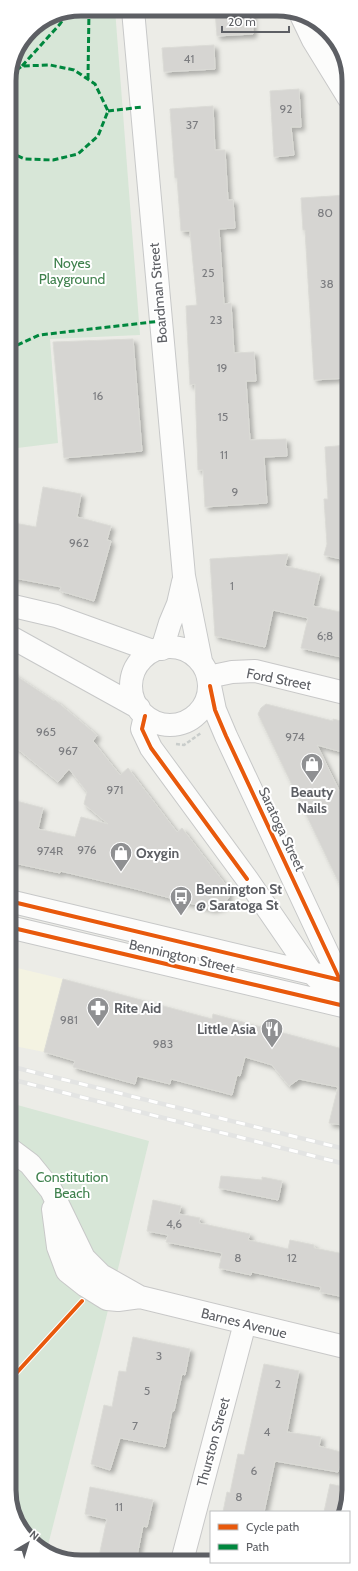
<svg xmlns="http://www.w3.org/2000/svg" width="358" height="1571" viewBox="0 0 358 1571" font-family="Cabin,sans-serif">
	<style>
		.commercial { fill: #f4f3e2 }
		.green { fill: #d7e6d7 }
		.building { fill: #d6d5d2; stroke: #dbdbd6; filter: url(#shadow) }
		.lines { fill: none; stroke-linecap: round; stroke-linejoin: round }
		.street-casing { stroke: #c8c8c8; stroke-width: 24 }
		.secondary-casing { stroke: #c7c8c8; stroke-width: 24 }
		.path { stroke: #c9cdcb; stroke-width: 2.5; stroke-dasharray: 4 2; stroke-linecap: butt }
		.street { stroke: #fcfcfb; stroke-width: 22 }
		.secondary { stroke: #fcfcfb; stroke-width: 22 }
		.rail-casing { stroke: #e3e4e3; stroke-width: 4.5 }
		.rail { stroke: #fff; stroke-width: 3; stroke-dasharray: 9; stroke-linecap: butt }
		.quiet { stroke: #00873e; stroke-width: 3; stroke-dasharray: 6 3; stroke-linecap: butt }
		.cycleway-casing { stroke: #fff; stroke-width: 6 }
		.cycleway { stroke: #e8590c; stroke-width: 4 }
		.labels { text-anchor: middle; stroke-width: 4; stroke-linejoin: round; paint-order: stroke }
		.number-label { font-size: 12px; fill: #7c7d80 }
		.park-label { font-size: 14px; fill: #3f814d; stroke: #fff }
		.street-label { font-size: 14px; fill: #5d5f64; stroke: #fff }
		.poi-label { font-size: 14px; font-weight: bold; fill: #5d5f64; stroke: #fff; text-anchor: start }
		.rim { fill: none; stroke: #5d5f64; stroke-width: 5 }
	</style>
	<defs>
		<filter id="shadow"><feDropShadow dx="3.5" dy="3.5" stdDeviation="2" flood-color="#0004"/></filter>
	</defs>
	<rect width="100%" height="100%" fill="#ecece7"/>
	<path class="commercial" d="M 9,966 L 63,979 L 44,1052 L 9,1045 Z"/>
	<path class="green" d="M 81,9 L 115,9 L 140,335 L 50,339 L 58,443 L 9,449 L 9,77 L 30,30 L 54,14 Z
		M 10,1103 L 149,1141 L 101,1339 L 47,1549 L 27,1538 L 10,1499 Z"/>
	<path class="building" d="M 215,11 L 252,11 L 253,34 L 217,36 Z
		M 214,45 L 215,69 L 164,72 L 162,48 Z
		M 299,89 L 301,127 L 291,127 L 294,155 L 274,157 L 270,91 Z
		M 213,106 L 215,150 L 225,150 L 228,200 L 233,200 L 235,228 L 219,229 L 224,304 L 231,303 L 234,353 L 254,352 L 256,381 L 246,381 L 250,440 L 286,439 L 287,456 L 264,457 L 267,503 L 205,507 L 203,470 L 198,470 L 195,384 L 190,385 L 186,306 L 197,305 L 190,231 L 181,231 L 177,178 L 175,178 L 170,109 Z
		M 348,195 L 348,227 L 344,227 L 348,306 L 348,378 L 314,380 L 305,230 L 303,230 L 301,198 Z
		M 133,339 L 142,451 L 64,458 L 53,342 Z
		M 348,445 L 349,541 L 349,561 L 324,555 L 327,544 L 324,499 L 328,499 L 325,447 Z
		M 43,487 L 81,494 L 77,517 L 111,526 L 107,540 L 111,541 L 94,601 L 60,591 L 61,587 L 9,577 L 9,522 L 36,527 Z
		M 288,554 L 285,566 L 320,574 L 313,606 L 349,614 L 349,624 L 341,657 L 301,648 L 308,618 L 273,610 L 265,647 L 215,636 L 210,559 Z
		M 9,671 L 54,701 L 55,700 L 97,735 L 93,741 L 120,775 L 128,768 L 177,832 L 182,828 L 226,885 L 228,889 L 229,897 L 223,906 L 212,909 L 136,889 L 60,871 L 60,873 L 9,862 L 9,799 L 43,808 L 38,829 L 75,837 L 81,817 L 108,824 L 84,804 L 87,792 L 69,769 L 58,782 L 9,742 Z
		M 266,704 L 333,721 L 333,719 L 349,723 L 349,754 L 317,745 L 349,811 L 349,904 L 258,714 L 261,708 Z
		M 63,979 L 212,1019 L 213,1014 L 339,1048 L 349,1059 L 349,1126 L 329,1123 L 338,1087 L 299,1079 L 289,1086 L 272,1065 L 245,1057 L 240,1076 L 237,1075 L 232,1095 L 171,1079 L 170,1084 L 137,1076 L 135,1084 L 73,1067 L 75,1061 L 44,1052 Z
		M 221,1176 L 262,1180 L 262,1177 L 282,1181 L 278,1200 L 219,1188 Z
		M 153,1200 L 181,1206 L 179,1214 L 200,1218 L 199,1223 L 250,1234 L 248,1240 L 288,1249 L 290,1240 L 314,1245 L 314,1248 L 349,1255 L 349,1298 L 320,1292 L 321,1287 L 252,1272 L 251,1275 L 219,1268 L 222,1253 L 166,1242 L 168,1235 L 147,1231 Z
		M 133,1337 L 190,1349 L 185,1375 L 182,1374 L 174,1411 L 172,1411 L 165,1447 L 120,1438 L 110,1470 L 91,1464 L 104,1405 L 112,1407 L 119,1371 L 126,1372 Z
		M 264,1364 L 299,1371 L 287,1432 L 321,1437 L 319,1446 L 344,1453 L 338,1472 L 275,1461 L 264,1512 L 223,1512 L 227,1492 L 230,1493 L 238,1454 L 244,1455 Z
		M 330,1484 L 349,1488 L 349,1494 L 342,1512 L 324,1512 Z
		M 90,1487 L 153,1500 L 147,1527 L 143,1526 L 136,1561 L 98,1561 L 107,1519 L 85,1514 Z"/>
	<g class="lines">
		<g class="street-casing">
			<path id="street" d="M 301,15 L 313,40 L 348,97
				M 208,677 L 232,672 L 255,671 L 349,694
				M 10,1149 L 30,1164 L 51,1190 L 84,1258 L 101,1275 L 140,1297 L 349,1348
				M 53,1209 L 58,1247 L 67,1271 L 86,1286 L 107,1299 L 118,1300 L 140,1297
				M 182,1561 L 245,1323"/>
		</g>
		<g class="secondary-casing">
			<path id="secondary" d="M 133,10 L 184,576 L 201,661
				M 9,605 L 56,616 L 153,651
				M 9,636 L 139,708
				M131 686a39 39 0 1 1 78 0a39 39 0 1 1-78 0Z
				M 162,649 L 170,623 L 178,604 L 183,582
				M 210,686 L 215,710 L 226,736 L 344,988
				M 145,716 L 142,729 L 151,748 L 247,879 L 311,972 L 325,986 L 349,1004
				M 9,901 L 349,982
				M 9,927 L 347,1007"/>
		</g>
		<path class="path" d="M 176,744 L 184,745 L 201,733"/>
		<use href="#street" class="street"/>
		<use href="#secondary" class="secondary"/>
		<g class="rail-casing">
			<path id="rail" d="M 9,1066 L 349,1150
				M 10,1079 L 349,1165"/>
		</g>
		<use href="#rail" class="rail"/>
		<path class="quiet" d="M 22,66 L 60,24 L 69,11
			M 88,79 L 89,9
			M 108,111 L 142,107
			M 9,152 L 25,159 L 53,160 L 78,154 L 98,136 L 108,111 L 95,84 L 74,70 L 50,65 L 22,66 L 11,74
			M 9,349 L 39,335 L 161,321"/>
		<g class="cycleway-casing">
			<path id="cycleway" d="M 210,686 L 215,710 L 226,736 L 340,980
				M 145,716 L 142,729 L 151,748 L 247,879
				M 9,901 L 340,980
				M 9,927 L 349,1007
				M 10,1380 L 82,1301"/>
		</g>
		<use href="#cycleway" class="cycleway"/>
	</g>
	<defs>
		<g id="shop-pin" transform="scale(1.15)"><path d="M0 17L-7.5 6A9.5 9.5 0 1 1 7.5 6Z" fill="#8f9092" stroke="#fff"/><path d="M-5-2.5h2.3a2.7 3.5 0 0 1 5.4 0H5L5.5 6h-11ZM-1.5-2.5h3a1.5 2.3 0 0 0-3 0Z" fill="#fff"/></g>
		<g id="bus-pin" transform="scale(1.15)"><path d="M0 17L-7.5 6A9.5 9.5 0 1 1 7.5 6Z" fill="#8f9092" stroke="#fff"/><path d="M-5-6H5V4H4V6H2V4H-2V6H-4V4H-5ZM-3.5-4V0h7V-4ZM-3.5 1.2v1.5H-2V1.2ZM2 1.2v1.5H3.5V1.2Z" fill="#fff"/></g>
		<g id="pharmacy-pin" transform="scale(1.15)"><path d="M0 17L-7.5 6A9.5 9.5 0 1 1 7.5 6Z" fill="#8f9092" stroke="#fff"/><path d="M-2-6h4v4h4v4h-4v4h-4v-4h-4v-4h4Z" fill="#fff"/></g>
		<g id="restaurant-pin" transform="scale(1.15)"><path d="M0 17L-7.5 6A9.5 9.5 0 1 1 7.5 6Z" fill="#8f9092" stroke="#fff"/><path d="M-5-6h1v4h1v-4h1v4h1v-4h1v5L-1.5 .5V6h-2V.5L-5-1ZM5-6V6H3V1.5H1.5Q1.5-4 5-6Z" fill="#fff"/></g>
	</defs>
	<g fill-rule="evenodd">
		<use href="#shop-pin" x="312" y="764"/>
		<use href="#shop-pin" x="121" y="853"/>
		<use href="#bus-pin" x="181" y="897"/>
		<use href="#pharmacy-pin" x="98" y="1008"/>
		<use href="#restaurant-pin" x="272" y="1029"/>
	</g>
	<g class="labels">
		<g class="number-label">
			<text x="189" y="63">41</text>
			<text x="286" y="113">92</text>
			<text x="192" y="129">37</text>
			<text x="325" y="217">80</text>
			<text x="208" y="277">25</text>
			<text x="327" y="288">38</text>
			<text x="216" y="324">23</text>
			<text x="222" y="372">19</text>
			<text x="98" y="400">16</text>
			<text x="223" y="421">15</text>
			<text x="224" y="459">11</text>
			<text x="235" y="496">9</text>
			<text x="79" y="547">962</text>
			<text x="232" y="590">1</text>
			<text x="325" y="640">6;8</text>
			<text x="46" y="736">965</text>
			<text x="295" y="741">974</text>
			<text x="68" y="755">967</text>
			<text x="115" y="794">971</text>
			<text x="87" y="854">976</text>
			<text x="50" y="855">974R</text>
			<text x="69" y="1024">981</text>
			<text x="163" y="1048">983</text>
			<text x="174" y="1228">4,6</text>
			<text x="238" y="1262">8</text>
			<text x="292" y="1262">12</text>
			<text x="159" y="1360">3</text>
			<text x="278" y="1388">2</text>
			<text x="147" y="1395">5</text>
			<text x="135" y="1430">7</text>
			<text x="267" y="1436">4</text>
			<text x="254" y="1475">6</text>
			<text x="239" y="1501">8</text>
			<text x="119" y="1511">11</text>
		</g>
		<g class="park-label">
			<text x="72" y="268">Noyes<tspan x="72" dy="16">Playground</tspan></text>
			<text x="72" y="1182">Constitution<tspan x="72" dy="16">Beach</tspan></text>
		</g>
		<g class="street-label">
			<text transform="translate(158 293) rotate(-95)" y="5">Boardman Street</text>
			<text transform="translate(279 679) rotate(11)" y="5">Ford Street</text>
			<text transform="translate(282 829) rotate(65)" y="5">Saratoga Street</text>
			<text transform="translate(182 956) rotate(13)" y="5">Bennington Street</text>
			<text transform="translate(244 1323) rotate(14)" y="5">Barnes Avenue</text>
			<text transform="translate(213 1442) rotate(-75)" y="5">Thurston Street</text>
		</g>
		<g class="poi-label">
			<text x="312" y="797" text-anchor="middle">Beauty<tspan x="312" dy="16">Nails</tspan></text>
			<text x="136" y="858">Oxygin</text>
			<text x="196" y="894">Bennington St<tspan x="196" dy="16">@ Saratoga St</tspan></text>
			<text x="114" y="1013">Rite Aid</text>
			<text x="256" y="1034" text-anchor="end">Little Asia</text>
		</g>
	</g>
	<path d="M0 0H358V1571H0ZM81 16H277A65 65 0 0 1 342 81V1490A65 65 0 0 1 277 1555H81A65 65 0 0 1 16 1490V81A65 65 0 0 1 81 16Z" fill="#fff" fill-rule="evenodd"/>
	<path class="rim" d="M81 16H277A65 65 0 0 1 342 81V1490A65 65 0 0 1 277 1555H81A65 65 0 0 1 16 1490V81A65 65 0 0 1 81 16Z"/>
	<rect x="210" y="1511" width="140" height="52" fill="#ffffff" stroke="#bebfc1"/>
	<rect x="218" y="1524" width="20" height="6" fill="#e8590c" stroke="#bebfc1"/>
	<text x="246" y="1531" font-size="12" fill="#5d5f64">Cycle path</text>
	<rect x="218" y="1544" width="20" height="6" fill="#00873e" stroke="#bebfc1"/>
	<text x="246" y="1551" font-size="12" fill="#5d5f64">Path</text>
	<g transform="translate(28 1543) rotate(38)" stroke="#ffffff" stroke-width="3" paint-order="stroke">
	<path d="M0-3L7 15L0 10L-7 15Z" fill="#5d5f64"/>
	<text y="-6" font-size="11" font-weight="bold" text-anchor="middle" fill="#5d5f64">N</text>
	</g>
	<path d="M222 26v6h67v-6" fill="none" stroke="#5d5f64" stroke-width="2"/>
	<text x="228" y="26" font-size="12" fill="#5d5f64" stroke="#ffffff" stroke-width="3" paint-order="stroke">20 m</text>
</svg>
